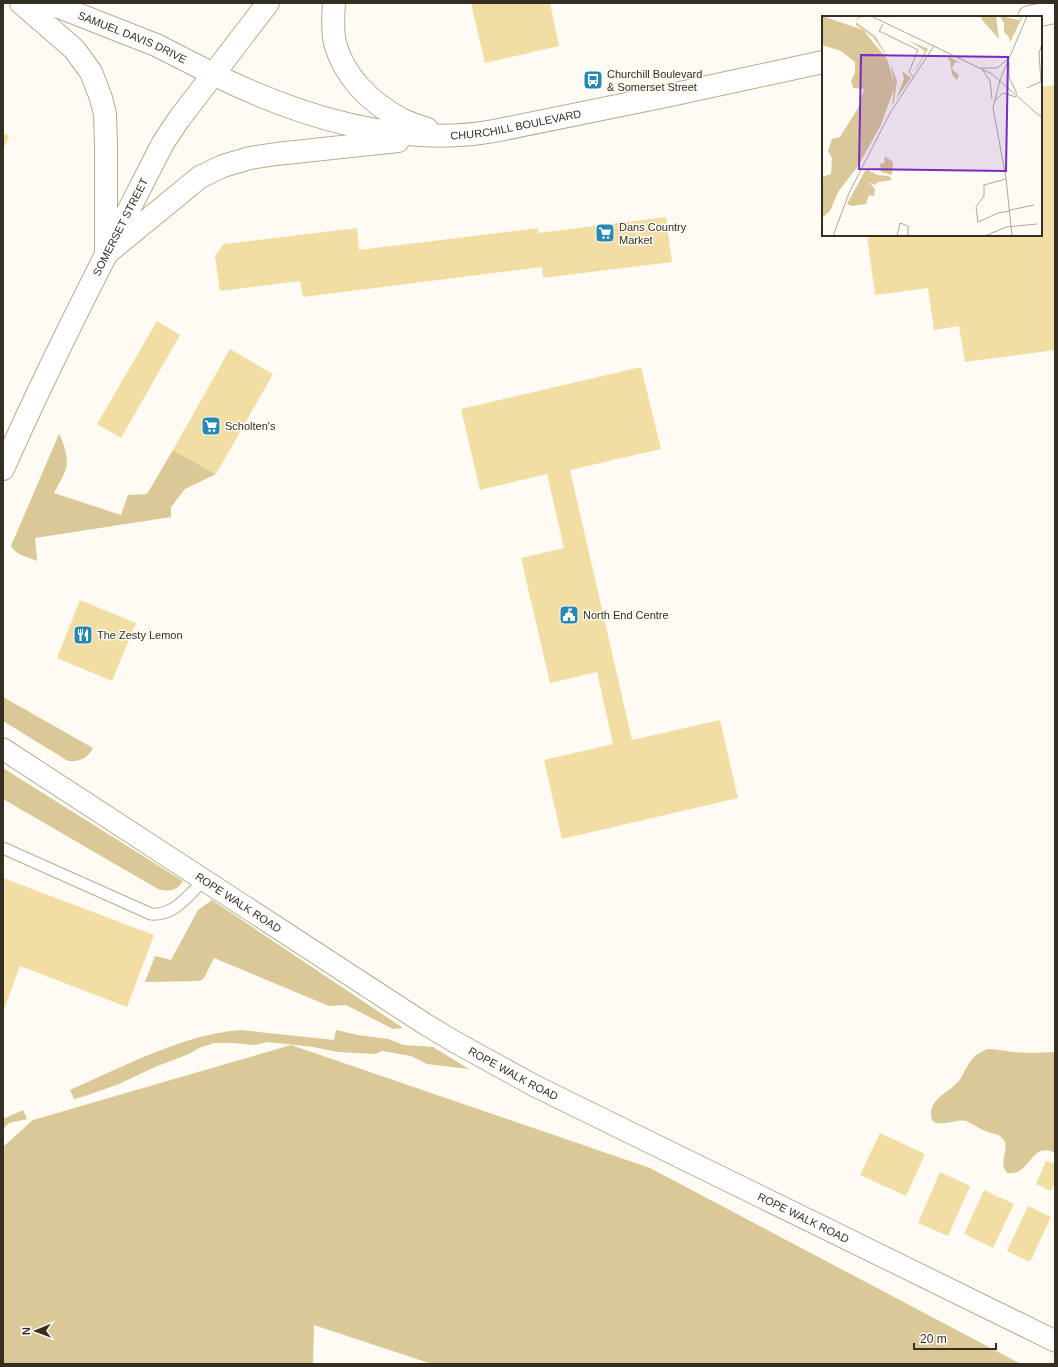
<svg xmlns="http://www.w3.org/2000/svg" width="1058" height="1367" viewBox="0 0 1058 1367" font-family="Helvetica,sans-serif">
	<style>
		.green { fill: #dac897 }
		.building { fill: #f2dea3 }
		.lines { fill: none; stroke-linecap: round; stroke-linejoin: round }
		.service-casing { stroke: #b8ad8d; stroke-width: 13 }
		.minor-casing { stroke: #b8ad8d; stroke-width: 23 }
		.tertiary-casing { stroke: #b8ad8d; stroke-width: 24 }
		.secondary-casing { stroke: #b8ad8d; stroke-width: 24 }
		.service { stroke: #fff; stroke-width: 11 }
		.minor { stroke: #fff; stroke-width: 21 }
		.tertiary { stroke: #fff; stroke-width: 22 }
		.secondary { stroke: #fff; stroke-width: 22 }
		.labels { text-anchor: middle; stroke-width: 3; stroke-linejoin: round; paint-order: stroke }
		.street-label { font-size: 11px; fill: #342f22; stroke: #fdfbf4 }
		.poi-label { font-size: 11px; fill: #342f22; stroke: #fdfbf4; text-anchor: start }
		.inset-road { fill: none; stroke: #ada9a0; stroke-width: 1 }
		.view { fill: #7b2cbf; fill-opacity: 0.15; stroke: #7b2cbf; stroke-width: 2 }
		.inset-edge { fill: none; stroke: #342f22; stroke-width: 2 }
	</style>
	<rect width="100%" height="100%" fill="#fdfbf4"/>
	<path class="green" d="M 59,434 C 64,443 69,459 66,469 C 63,477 58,485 54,493 L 121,515 L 128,495 L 147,494 L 173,450 L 216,474 L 185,489 L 171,507 L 171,517 L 35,538 L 37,561 C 29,557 15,555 11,546 Z
		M 3,697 L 93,748 C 88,758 80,762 68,761 L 3,721 Z
		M 3,768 L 183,881 C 177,891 169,892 158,889 L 3,799 Z
		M 212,900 L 403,1028 L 393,1029 L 346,1005 L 329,1006 L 214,958 L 204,978 L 200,981 L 145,982 L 155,956 L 171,960 L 198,910 Z
		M 241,1030 L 334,1040 L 336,1030 L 358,1035 L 388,1039 L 404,1045 L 433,1047 L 469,1069 L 427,1064 L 411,1056 L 382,1051 L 376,1054 L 338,1052 L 313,1047 L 268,1042 L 254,1045 L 231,1043 L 214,1043 L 199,1048 L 189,1054 L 155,1067 L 119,1084 L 88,1095 L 74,1099 L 70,1090 C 122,1067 184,1034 241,1030 Z
		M 291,1045 L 650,1168 L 1021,1364 L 432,1364 L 314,1325 L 313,1364 L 3,1364 L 3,1147 L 33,1120 Z
		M 988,1049 C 997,1049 1004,1051 1013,1052 C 1027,1053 1041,1053 1055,1052 L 1055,1153 C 1030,1140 1031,1177 1007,1173 C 997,1161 1012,1147 1002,1138 C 998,1133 993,1134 988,1132 C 981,1130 972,1123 966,1121 C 957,1119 945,1125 937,1123 C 935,1123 934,1121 932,1120 C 931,1114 930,1111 933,1105 C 939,1094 954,1089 961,1078 C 965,1071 968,1063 974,1057 C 978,1053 983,1051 988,1049 Z
		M 23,1110 L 27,1119 L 9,1123 L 3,1129 L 3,1119 Z"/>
	<path class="building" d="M 471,3 L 550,3 L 559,46 L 485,63 Z
		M 1055,85 L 1055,350 L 965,362 L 959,326 L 934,330 L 928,288 L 875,295 L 867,235 L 1041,235 L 1041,87 Z
		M 3,133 L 9,136 L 3,151 Z
		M 666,217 L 672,262 L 543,278 L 542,267 L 303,297 L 300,281 L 220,291 L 215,256 L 224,244 L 357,228 L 359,250 L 538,228 L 538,233 Z
		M 157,321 L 180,335 L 121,438 L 97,424 Z
		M 230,349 L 273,374 L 216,474 L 173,450 Z
		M 641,367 L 661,449 L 570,470 L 632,740 L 720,720 L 738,798 L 562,839 L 544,760 L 613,744 L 597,672 L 550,683 L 521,558 L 564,548 L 547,474 L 480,490 L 461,409 Z
		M 80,600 L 136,623 L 112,681 L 57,658 Z
		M 3,878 L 154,935 L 127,1007 L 20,966 L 3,1012 Z
		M 880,1133 L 925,1154 L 906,1196 L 860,1175 Z
		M 1046,1161 L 1055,1164 L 1055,1182 L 1051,1191 L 1036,1184 Z
		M 940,1172 L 970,1186 L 948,1236 L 918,1223 Z
		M 984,1190 L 1014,1204 L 993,1248 L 964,1234 Z
		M 1028,1206 L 1051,1217 L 1030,1262 L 1007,1251 Z"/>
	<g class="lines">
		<g class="service-casing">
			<path id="service" d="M 3,848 L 151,914 C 175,916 188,895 204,880"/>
		</g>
		<g class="minor-casing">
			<g id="minor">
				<path id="s1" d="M 3,749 L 425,1024 L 455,1042 L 535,1086 L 1055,1341"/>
			</g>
		</g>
		<g class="tertiary-casing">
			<g id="tertiary">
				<path d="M 334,3 C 333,16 332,30 335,43 C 344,77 371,103 401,119 C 409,123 418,126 427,129"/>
				<path d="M 1029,17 L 1055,12"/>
				<path id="s2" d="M 213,74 C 297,116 400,148 494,131 L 666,96 L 823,62"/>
				<path d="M 106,254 L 200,177 L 223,166 L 250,158 L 276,154 L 398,141"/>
			</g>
		</g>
		<g class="secondary-casing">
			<g id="secondary">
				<path d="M 21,3 L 74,49 L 91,72 L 101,98 L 105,114 L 106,145 L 106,251"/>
				<path id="s3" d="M 49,3 L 156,45 L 213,74"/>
				<path id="s4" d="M 3,469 C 52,358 108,251 163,143 L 179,119 L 268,3"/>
			</g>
		</g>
		<use href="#service" class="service"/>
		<use href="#minor" class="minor"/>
		<use href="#tertiary" class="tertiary"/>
		<use href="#secondary" class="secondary"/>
	</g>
	<defs>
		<g id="bus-square" transform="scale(1)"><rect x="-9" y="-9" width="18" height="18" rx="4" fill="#2688b3" stroke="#fdfbf4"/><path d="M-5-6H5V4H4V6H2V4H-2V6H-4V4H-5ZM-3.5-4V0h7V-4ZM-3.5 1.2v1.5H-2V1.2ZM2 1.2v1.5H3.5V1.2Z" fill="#fff"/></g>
		<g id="supermarket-square" transform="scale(1)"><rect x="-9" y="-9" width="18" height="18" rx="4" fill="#2688b3" stroke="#fdfbf4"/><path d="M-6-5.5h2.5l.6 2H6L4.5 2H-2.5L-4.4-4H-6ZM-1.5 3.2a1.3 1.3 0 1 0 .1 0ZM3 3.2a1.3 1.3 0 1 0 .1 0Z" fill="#fff"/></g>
		<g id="civic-square" transform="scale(1)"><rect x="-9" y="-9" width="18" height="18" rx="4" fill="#2688b3" stroke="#fdfbf4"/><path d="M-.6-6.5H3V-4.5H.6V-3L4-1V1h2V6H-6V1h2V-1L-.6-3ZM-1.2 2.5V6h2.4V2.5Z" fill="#fff"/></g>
		<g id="restaurant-square" transform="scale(1)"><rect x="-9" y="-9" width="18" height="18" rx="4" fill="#2688b3" stroke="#fdfbf4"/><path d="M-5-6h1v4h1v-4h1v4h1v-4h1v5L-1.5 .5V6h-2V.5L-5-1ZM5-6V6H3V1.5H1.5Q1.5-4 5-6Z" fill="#fff"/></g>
	</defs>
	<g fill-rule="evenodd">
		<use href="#bus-square" x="593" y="80"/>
		<use href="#supermarket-square" x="605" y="233"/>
		<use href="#supermarket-square" x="211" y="426"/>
		<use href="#civic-square" x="569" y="615"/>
		<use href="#restaurant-square" x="83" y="635"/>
	</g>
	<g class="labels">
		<g class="street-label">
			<text dy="4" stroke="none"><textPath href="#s3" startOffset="90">SAMUEL DAVIS DRIVE</textPath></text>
			<text dy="4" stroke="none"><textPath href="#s2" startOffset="314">CHURCHILL BOULEVARD</textPath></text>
			<text dy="4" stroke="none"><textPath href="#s4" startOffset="269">SOMERSET STREET</textPath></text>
			<text dy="4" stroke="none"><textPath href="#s1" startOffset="281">ROPE WALK ROAD</textPath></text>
			<text dy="4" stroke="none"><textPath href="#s1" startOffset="605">ROPE WALK ROAD</textPath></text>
			<text dy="4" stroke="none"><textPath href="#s1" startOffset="929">ROPE WALK ROAD</textPath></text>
		</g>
		<g class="poi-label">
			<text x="607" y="78">Churchill Boulevard<tspan x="607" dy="13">&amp; Somerset Street</tspan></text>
			<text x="619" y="231">Dans Country<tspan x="619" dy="13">Market</tspan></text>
			<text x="225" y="430">Scholten's</text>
			<text x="583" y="619">North End Centre</text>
			<text x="97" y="639">The Zesty Lemon</text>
		</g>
	</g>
	<g transform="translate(822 16)">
		<rect width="220" height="220" fill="#fdfbf4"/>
		<path d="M 0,0 L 41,14 L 65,43 L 73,70 L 68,47 L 75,65 L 72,86 L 70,90 L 72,73 L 59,109 L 36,150 L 16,176 L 8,195 L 0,202 L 0,161 L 9,158 L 10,142 L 6,135 L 10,123 L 18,121 L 36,92 L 42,73 L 31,72 L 29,65 L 33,56 L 33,46 L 19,35 L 0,29 ZM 37,0 L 39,0 L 34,6 L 54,21 L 66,42 L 51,21 L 34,9 L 34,6 ZM 159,0 L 174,0 L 177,23 L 160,4 ZM 178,0 L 197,4 L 201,0 L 188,26 L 187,21 L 182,16 L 182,7 ZM 86,24 L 106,33 L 91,59 L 103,35 ZM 127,41 L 139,47 L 133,46 L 130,53 L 137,59 L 135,64 L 130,59 L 128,44 L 126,44 ZM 80,55 L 89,62 L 74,83 L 82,63 ZM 63,140 L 71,146 L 70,159 L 59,156 L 58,148 L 62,147 ZM 44,153 L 55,159 L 67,160 L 70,164 L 56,166 L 53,169 L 47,166 L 53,173 L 52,180 L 47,179 L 44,188 L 30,190 L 25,188 Z" fill="#dac897"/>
		<path class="inset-road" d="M 49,0 L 170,58 L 220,102M 61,8 L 57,15 L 96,34 L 87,56 L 91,61M 187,46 L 187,61 L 195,78M 159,52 L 175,52 L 186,43M 160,53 L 168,65 L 170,83M 178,64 L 171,92 L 184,162 L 190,220M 178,64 L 205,0M 219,66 L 217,37 L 220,28M 205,72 L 220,65M 172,85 L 181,77 L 194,81M 184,163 L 162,169 L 162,180 L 154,191 L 156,206 L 176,197 L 188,195M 188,194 L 212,189M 11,220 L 27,177 L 68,97 L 112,30M 75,220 L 78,207 L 86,210 L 86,220M 163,220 L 184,211 L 215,208"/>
		<path class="view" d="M 39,39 L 186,41 L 184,155 L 37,153 Z"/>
		<rect width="220" height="220" class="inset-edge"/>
	</g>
	<rect width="1058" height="1367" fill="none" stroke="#342f22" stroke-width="8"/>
	<g transform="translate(36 1331) rotate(269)" stroke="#fdfbf4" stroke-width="3" paint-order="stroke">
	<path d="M0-3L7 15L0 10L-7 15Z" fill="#342f22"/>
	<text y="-6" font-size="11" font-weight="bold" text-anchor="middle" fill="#342f22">N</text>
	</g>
	<path d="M914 1343v6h82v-6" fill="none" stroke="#342f22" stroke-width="2"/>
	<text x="920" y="1343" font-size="12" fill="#342f22" stroke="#fdfbf4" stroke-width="3" paint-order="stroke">20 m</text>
</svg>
